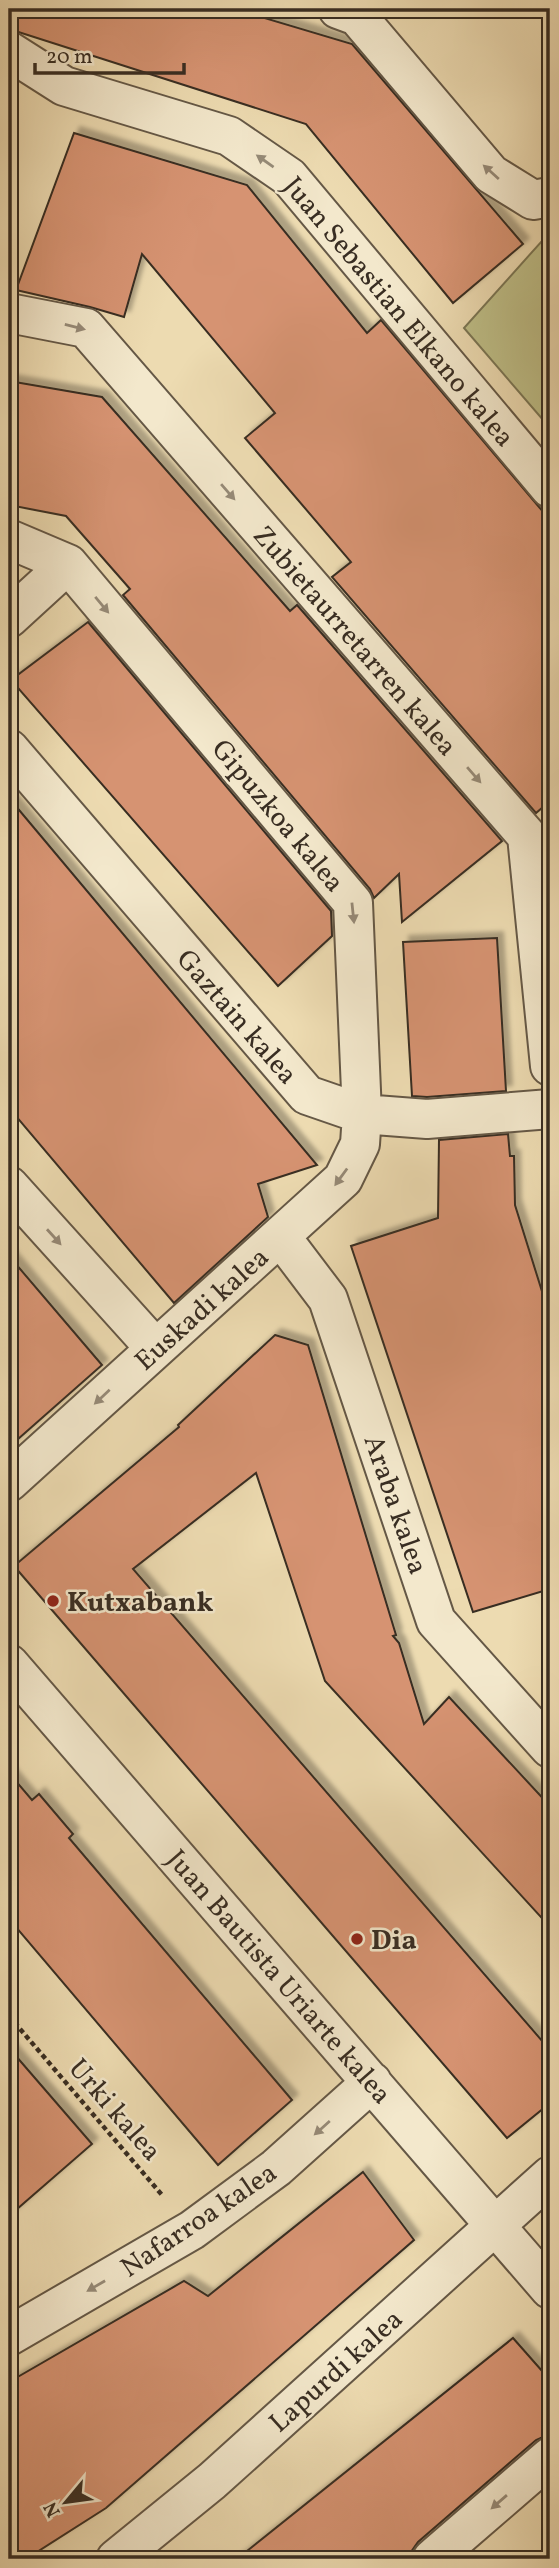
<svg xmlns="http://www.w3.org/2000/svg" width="559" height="2568" viewBox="0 0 559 2568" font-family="Vollkorn,serif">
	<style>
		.green { fill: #bebe87; stroke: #7b7654; stroke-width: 2 }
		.building { fill: #d69372; stroke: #382d22; stroke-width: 2; filter: url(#shadow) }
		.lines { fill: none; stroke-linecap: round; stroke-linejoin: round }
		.street-casing { stroke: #655846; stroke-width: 42 }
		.path { stroke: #382d22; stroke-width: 4.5; stroke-dasharray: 5 3.5; stroke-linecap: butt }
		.street { stroke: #f3e8cc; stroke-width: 38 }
		.oneway { fill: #968a77 }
		.poi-dot { fill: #8f2418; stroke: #f3e8cc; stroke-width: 2.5 }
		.labels { text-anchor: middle; stroke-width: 5; stroke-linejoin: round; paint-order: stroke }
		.street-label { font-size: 28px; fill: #382d22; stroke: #f3e8cc }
		.poi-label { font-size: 28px; font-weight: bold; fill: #382d22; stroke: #f3e8cc; text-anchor: start }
	</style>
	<defs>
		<filter id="shadow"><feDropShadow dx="6" dy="-6" stdDeviation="2" flood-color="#0004"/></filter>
	</defs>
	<rect width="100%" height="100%" fill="#eddbb1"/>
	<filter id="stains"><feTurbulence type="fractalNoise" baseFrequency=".00286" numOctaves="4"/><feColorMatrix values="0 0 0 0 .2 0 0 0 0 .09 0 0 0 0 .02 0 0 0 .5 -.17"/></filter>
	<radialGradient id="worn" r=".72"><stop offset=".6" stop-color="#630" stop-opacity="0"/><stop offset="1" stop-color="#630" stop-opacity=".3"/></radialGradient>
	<path class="green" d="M 550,232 L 550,428 L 464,328 Z"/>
	<path class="building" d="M 9,9 L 234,9 L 352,44 L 523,244 L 453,303 L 306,124 L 9,29 Z
		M 74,133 L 247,185 L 367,333 L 381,320 L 550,520 L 550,801 L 536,813 L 332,577 L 351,562 L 245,438 L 275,413 L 142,254 L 124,317 L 90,307 L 16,290 Z
		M 9,381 L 102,397 L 290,611 L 297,605 L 502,841 L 402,922 L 399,874 L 374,898 L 370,889 L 123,595 L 130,589 L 66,516 L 9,505 Z
		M 88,622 L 331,911 L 332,936 L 278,986 L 11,680 Z
		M 9,798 L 317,1165 L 258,1184 L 268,1217 L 174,1303 L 9,1108 Z
		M 497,938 L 506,1091 L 427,1097 L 412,1096 L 403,942 Z
		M 508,1134 L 510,1156 L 514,1156 L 515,1205 L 550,1317 L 550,1589 L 473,1612 L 351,1246 L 438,1218 L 439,1140 Z
		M 9,1256 L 102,1365 L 9,1447 Z
		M 275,1335 L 308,1345 L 396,1635 L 393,1636 L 399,1643 L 424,1724 L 449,1697 L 550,1806 L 550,1927 L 325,1681 L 256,1473 L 133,1569 L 550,2050 L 550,2103 L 507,2138 L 14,1566 L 179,1427 L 178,1425 Z
		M 9,1773 L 32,1800 L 39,1794 L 73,1834 L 69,1838 L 292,2100 L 218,2165 L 9,1919 Z
		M 9,2048 L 92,2144 L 9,2216 Z
		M 363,2172 L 414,2240 L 106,2508 L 26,2559 L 9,2559 L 9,2382 L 184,2281 L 208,2296 Z
		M 513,2338 L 550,2380 L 550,2434 L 536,2440 L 418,2542 L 406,2559 L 237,2559 Z"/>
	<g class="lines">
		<g class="street-casing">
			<path id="street" d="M 338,9 L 357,16 L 491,174 L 533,200 L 550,197
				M 9,51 L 64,86 L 229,136 L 289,177 L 550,488
				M 9,313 L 86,328 L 527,836 L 550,1066
				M 9,539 L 68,564 L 353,903 L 362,1114 L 360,1144 L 343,1179 L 9,1482
				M 9,618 L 68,564
				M 9,749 L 307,1095 L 362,1114 L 427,1119 L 550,1109
				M 9,1186 L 155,1348
				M 281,1237 L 328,1299 L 436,1621 L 550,1748
				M 9,1664 L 550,2289
				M 9,2336 L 192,2230 L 276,2168 L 372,2082
				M 116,2559 L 212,2481 L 550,2176
				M 432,2559 L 550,2457"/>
		</g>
		<path class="path" d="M 9,2016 L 162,2195"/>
		<use href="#street" class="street"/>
	</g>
	<defs><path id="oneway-solid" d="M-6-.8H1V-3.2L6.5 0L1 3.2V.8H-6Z" transform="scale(1.75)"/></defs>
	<g class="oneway">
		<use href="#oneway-solid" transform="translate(265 161) rotate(-145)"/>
		<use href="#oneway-solid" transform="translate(491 172) rotate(-138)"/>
		<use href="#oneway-solid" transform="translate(75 327) rotate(14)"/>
		<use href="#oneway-solid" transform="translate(228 492) rotate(49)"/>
		<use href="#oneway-solid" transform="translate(102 605) rotate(50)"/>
		<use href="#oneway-solid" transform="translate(474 775) rotate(49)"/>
		<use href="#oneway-solid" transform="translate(353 913) rotate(84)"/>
		<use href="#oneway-solid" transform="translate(341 1177) rotate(126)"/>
		<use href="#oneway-solid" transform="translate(54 1237) rotate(48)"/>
		<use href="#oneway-solid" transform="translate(102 1397) rotate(137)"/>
		<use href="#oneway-solid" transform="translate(322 2128) rotate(138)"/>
		<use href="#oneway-solid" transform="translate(96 2286) rotate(150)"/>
		<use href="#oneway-solid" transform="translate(499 2502) rotate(139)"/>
	</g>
	<g class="poi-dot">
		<circle cx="53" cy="1601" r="7"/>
		<circle cx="357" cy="1939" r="7"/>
	</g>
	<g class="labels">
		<g class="street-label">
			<text transform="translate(400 311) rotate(50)" y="10">Juan Sebastian Elkano kalea</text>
			<text transform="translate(356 640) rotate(49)" y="10">Zubietaurretarren kalea</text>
			<text transform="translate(279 815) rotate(50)" y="10">Gipuzkoa kalea</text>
			<text transform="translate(238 1016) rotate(49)" y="10">Gaztain kalea</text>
			<text transform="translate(201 1308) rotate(-42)" y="10">Euskadi kalea</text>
			<text transform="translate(397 1504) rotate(71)" y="10">Araba kalea</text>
			<text transform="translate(280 1976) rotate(49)" y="10">Juan Bautista Uriarte kalea</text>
			<text transform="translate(116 2109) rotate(49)" y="10">Urki kalea</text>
			<text transform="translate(198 2219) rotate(-34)" y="10">Nafarroa kalea</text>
			<text transform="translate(335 2370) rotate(-42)" y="10">Lapurdi kalea</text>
		</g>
		<g class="poi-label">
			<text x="67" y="1611">Kutxabank</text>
			<text x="371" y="1949">Dia</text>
		</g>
	</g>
	<rect width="559" height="2568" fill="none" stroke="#eddbb1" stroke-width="35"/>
	<rect x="10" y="10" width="538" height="2547" fill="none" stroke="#382d22" stroke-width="3.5"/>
	<rect x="18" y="18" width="524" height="2533" fill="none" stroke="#382d22" stroke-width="2"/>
	<g transform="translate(66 2502) rotate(241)" stroke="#f3e8cc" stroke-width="5" paint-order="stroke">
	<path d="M0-5L12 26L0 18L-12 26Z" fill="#382d22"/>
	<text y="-10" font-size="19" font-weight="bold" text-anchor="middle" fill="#382d22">N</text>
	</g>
	<path d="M35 63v10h149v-10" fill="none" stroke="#382d22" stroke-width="3.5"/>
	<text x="46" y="63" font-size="21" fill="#382d22" stroke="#f3e8cc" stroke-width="5" paint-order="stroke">20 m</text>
	<rect width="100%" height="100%" filter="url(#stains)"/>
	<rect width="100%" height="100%" fill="url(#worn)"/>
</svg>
